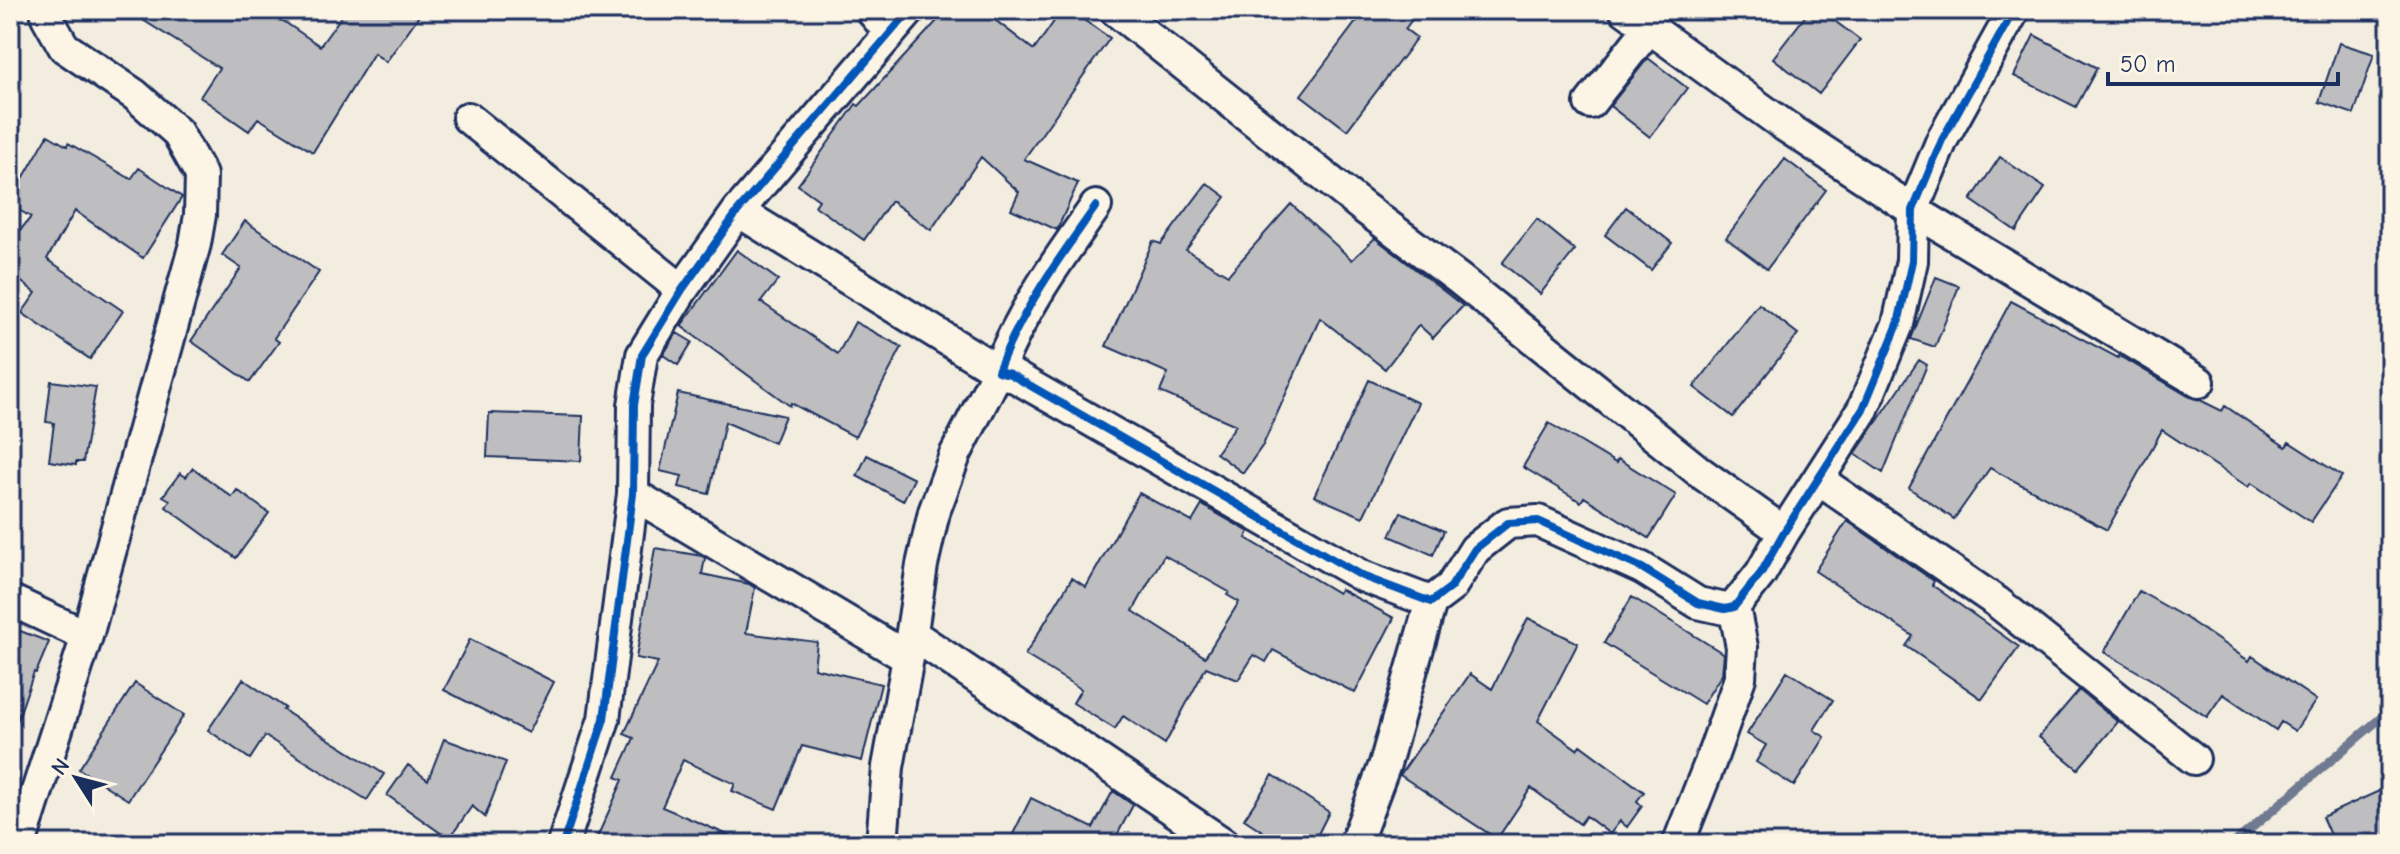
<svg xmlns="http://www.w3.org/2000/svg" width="2400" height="854" viewBox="0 0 2400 854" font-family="'Comic Neue',sans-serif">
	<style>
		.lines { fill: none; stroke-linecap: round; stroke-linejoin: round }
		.stream { stroke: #707a91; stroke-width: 9 }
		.building { fill: #bebec0; stroke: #1b2f5e; stroke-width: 2; fill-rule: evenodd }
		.minor-casing { stroke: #1b2f5e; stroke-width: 36 }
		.minor { stroke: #fcf5e5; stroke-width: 30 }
		.cycleway-casing { stroke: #fcf5e5; stroke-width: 13 }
		.cycleway { stroke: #0057b8; stroke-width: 8 }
	</style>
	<rect width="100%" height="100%" fill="#f3ede0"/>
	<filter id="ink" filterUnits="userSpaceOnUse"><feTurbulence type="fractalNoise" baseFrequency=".0125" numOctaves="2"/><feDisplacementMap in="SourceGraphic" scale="16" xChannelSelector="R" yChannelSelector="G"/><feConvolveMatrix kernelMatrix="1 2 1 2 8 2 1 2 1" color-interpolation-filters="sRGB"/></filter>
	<g filter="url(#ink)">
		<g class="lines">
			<path class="stream" d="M 2233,844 L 2390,710"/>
		</g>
		<path class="building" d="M 127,10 L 267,10 L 320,46 L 346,10 L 423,10 L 386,62 L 374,53 L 313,152 L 258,118 L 249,131 L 200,97 L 219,68 Z
			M 947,10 L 982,10 L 1034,50 L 1062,10 L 1069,10 L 1110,38 L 1024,159 L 1078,183 L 1057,230 L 1011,209 L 1019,192 L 981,157 L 931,230 L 891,201 L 864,240 L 815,206 L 819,200 L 798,185 L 856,104 L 859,106 Z
			M 1365,10 L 1419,10 L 1405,29 L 1417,38 L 1347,130 L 1301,95 Z
			M 1810,10 L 1820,10 L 1860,40 L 1819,94 L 1773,58 Z
			M 2034,35 L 2097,68 L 2076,107 L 2014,76 Z
			M 2339,43 L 2374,54 L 2354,114 L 2319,102 Z
			M 1648,58 L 1687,88 L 1650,137 L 1610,106 Z
			M 48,135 L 67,146 L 68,143 L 131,179 L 139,168 L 182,197 L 143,258 L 75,211 L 47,259 L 123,311 L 90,359 L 22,313 L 36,293 L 10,273 L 10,243 L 31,217 L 10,205 L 10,201 Z
			M 2000,157 L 2045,188 L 2016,231 L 1971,200 Z
			M 1785,159 L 1826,190 L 1767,269 L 1726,238 Z
			M 1207,183 L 1226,197 L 1186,250 L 1228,275 L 1291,204 L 1352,260 L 1375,238 L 1463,306 L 1433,338 L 1419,325 L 1385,369 L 1320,318 L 1263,445 L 1243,473 L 1216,453 L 1236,425 L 1160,392 L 1168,373 L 1106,346 L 1153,241 L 1161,244 Z
			M 1626,207 L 1672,243 L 1651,270 L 1605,235 Z
			M 1537,219 L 1575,250 L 1540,294 L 1502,263 Z
			M 245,221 L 319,272 L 274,338 L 279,342 L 250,382 L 191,341 L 241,268 L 222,255 Z
			M 737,250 L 778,280 L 761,302 L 838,354 L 855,322 L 902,347 L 855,437 L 791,403 L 790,406 L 681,326 Z
			M 1936,277 L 1959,286 L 1935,347 L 1911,339 Z
			M 2011,301 L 2118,358 L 2119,356 L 2132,363 L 2190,397 L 2200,400 L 2222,411 L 2225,406 L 2286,447 L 2289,442 L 2342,476 L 2311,522 L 2251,483 L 2248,487 L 2162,430 L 2107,530 L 1990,468 L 1954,519 L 1909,488 Z
			M 1759,304 L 1798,334 L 1733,417 L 1694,387 Z
			M 677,333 L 692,342 L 678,365 L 663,355 Z
			M 1919,360 L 1927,365 L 1883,473 L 1855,454 Z
			M 1369,380 L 1418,403 L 1363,517 L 1314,496 Z
			M 51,381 L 96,387 L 83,462 L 76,462 L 76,465 L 49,461 L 54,423 L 46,422 Z
			M 678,393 L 729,404 L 785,416 L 774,443 L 725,422 L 709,494 L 679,487 L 682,476 L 660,471 Z
			M 489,413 L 583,416 L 581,461 L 487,457 Z
			M 1549,423 L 1616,463 L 1618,459 L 1676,495 L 1649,538 L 1584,497 L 1581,502 L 1523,467 Z
			M 867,455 L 914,479 L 903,501 L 857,476 Z
			M 193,468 L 232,497 L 237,490 L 269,513 L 236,558 L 166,507 L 170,500 L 163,496 L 180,473 L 186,477 Z
			M 1139,493 L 1192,522 L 1202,505 L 1249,532 L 1246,538 L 1338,593 L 1340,589 L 1394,618 L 1355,693 L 1273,650 L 1266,662 L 1254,655 L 1238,680 L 1206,667 L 1165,744 L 1123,716 L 1115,729 L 1073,703 L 1081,689 L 1025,655 L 1072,578 L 1086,587 ZM 1164,555 L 1229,592 L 1227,595 L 1239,602 L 1205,657 L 1133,611 Z
			M 1401,512 L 1444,531 L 1433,555 L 1390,536 Z
			M 1847,521 L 1934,581 L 1932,585 L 2019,647 L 1982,699 L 1906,646 L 1913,636 L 1815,571 Z
			M 655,548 L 702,556 L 705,558 L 702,574 L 749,584 L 755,588 L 746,633 L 817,642 L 814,668 L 881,684 L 862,761 L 802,746 L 776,809 L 732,791 L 735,784 L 683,760 L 662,807 L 749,844 L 594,844 L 623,780 L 616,777 L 634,738 L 624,734 L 658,662 L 636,658 Z
			M 2139,591 L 2186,618 L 2249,661 L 2252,656 L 2316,700 L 2295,731 L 2281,722 L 2276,730 L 2223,694 L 2207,717 L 2152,680 L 2104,652 Z
			M 1632,597 L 1724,654 L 1722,674 L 1703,704 L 1604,643 Z
			M 1528,618 L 1578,643 L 1538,721 L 1577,749 L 1580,745 L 1644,792 L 1637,801 L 1642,806 L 1627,827 L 1620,821 L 1610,834 L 1586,816 L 1580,824 L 1531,788 L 1497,839 L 1400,775 L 1470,674 L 1492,689 Z
			M 10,627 L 49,642 L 36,673 L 34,672 L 14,730 L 10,729 Z
			M 470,639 L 554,682 L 528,733 L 444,690 Z
			M 1787,671 L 1833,700 L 1814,730 L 1825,737 L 1794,786 L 1756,762 L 1766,745 L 1747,734 Z
			M 243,679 L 285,708 L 283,710 L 384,774 L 367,800 L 265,736 L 250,759 L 208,730 Z
			M 135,683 L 184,715 L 128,800 L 79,769 Z
			M 2079,690 L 2118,722 L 2078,769 L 2039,737 Z
			M 444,739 L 506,762 L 485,817 L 472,806 L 449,839 L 387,795 L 408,765 L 428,780 Z
			M 1273,775 L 1329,812 L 1313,844 L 1282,844 L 1244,819 Z
			M 2390,786 L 2390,844 L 2334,844 L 2322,817 Z
			M 1113,791 L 1133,805 L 1115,839 L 1125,844 L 1008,844 L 1031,798 L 1093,828 Z"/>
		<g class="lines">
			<g class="minor-casing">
				<path id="minor" d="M 871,10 L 890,33
					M 1115,10 L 1364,208 L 1459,279 L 1701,473 L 1784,532
					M 1625,10 L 1785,126 L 1913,210 L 2199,382
					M 1590,103 L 1649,28
					M 468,118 L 682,290
					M 1096,206 C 1059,258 1021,311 998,371 L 1010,374 L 1362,576 L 1431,602 L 1451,587 L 1475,549 L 1508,523 L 1538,521 L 1642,568 L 1698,603 L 1725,609 L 1734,607 L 1761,573 L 1784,532 L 1863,409 L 1898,324 L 1912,261 L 1913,210 L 1942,140 L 2014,10
					M 738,211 L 998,371 L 955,455 L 934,512 L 922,565 L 908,658 L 888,767 L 882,844
					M 1819,480 L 1997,602 L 2194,759
					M 633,494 L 908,658
					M 10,600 L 87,636
					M 912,634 L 1224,844
					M 20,844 L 87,636 L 195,244 L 200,215 L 201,175 L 177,132 L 135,95 L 64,47 L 47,17 L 48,10
					M 563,844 L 604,719 L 633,494 L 634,405 L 642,355 L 682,290 L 738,211 L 910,10
					M 1355,844 L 1385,764 L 1431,602
					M 1678,844 L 1710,763 L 1740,678 L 1742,647 L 1734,607"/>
			</g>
			<use href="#minor" class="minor"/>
			<g class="cycleway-casing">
				<path id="cycleway" d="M 1096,206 C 1059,258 1021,311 998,371 L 1010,374 L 1362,576 L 1431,602 L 1451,587 L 1475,549 L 1508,523 L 1538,521 L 1642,568 L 1698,603 L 1725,609 L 1734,607 L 1761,573 L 1784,532 L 1863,409 L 1898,324 L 1912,261 L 1913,210 L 1942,140 L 2014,10
					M 563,844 L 604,719 L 633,494 L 634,405 L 642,355 L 682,290 L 738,211 L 910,10"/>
			</g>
			<use href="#cycleway" class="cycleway"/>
		</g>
	</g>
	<rect width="2400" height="854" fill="none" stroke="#fcf5e5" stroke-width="40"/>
	<rect x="20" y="20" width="2360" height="814" fill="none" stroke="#1b2f5e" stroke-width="3" filter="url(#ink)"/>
	<g transform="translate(76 778) rotate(306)" stroke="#fcf5e5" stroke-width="6" paint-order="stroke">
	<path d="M0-6L14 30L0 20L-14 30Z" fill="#1b2f5e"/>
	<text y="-12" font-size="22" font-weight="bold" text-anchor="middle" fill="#1b2f5e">N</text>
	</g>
	<path d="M2108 72v12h230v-12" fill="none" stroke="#1b2f5e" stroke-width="4"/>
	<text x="2120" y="72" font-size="24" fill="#1b2f5e" stroke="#fcf5e5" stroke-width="6" paint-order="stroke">50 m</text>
</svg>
